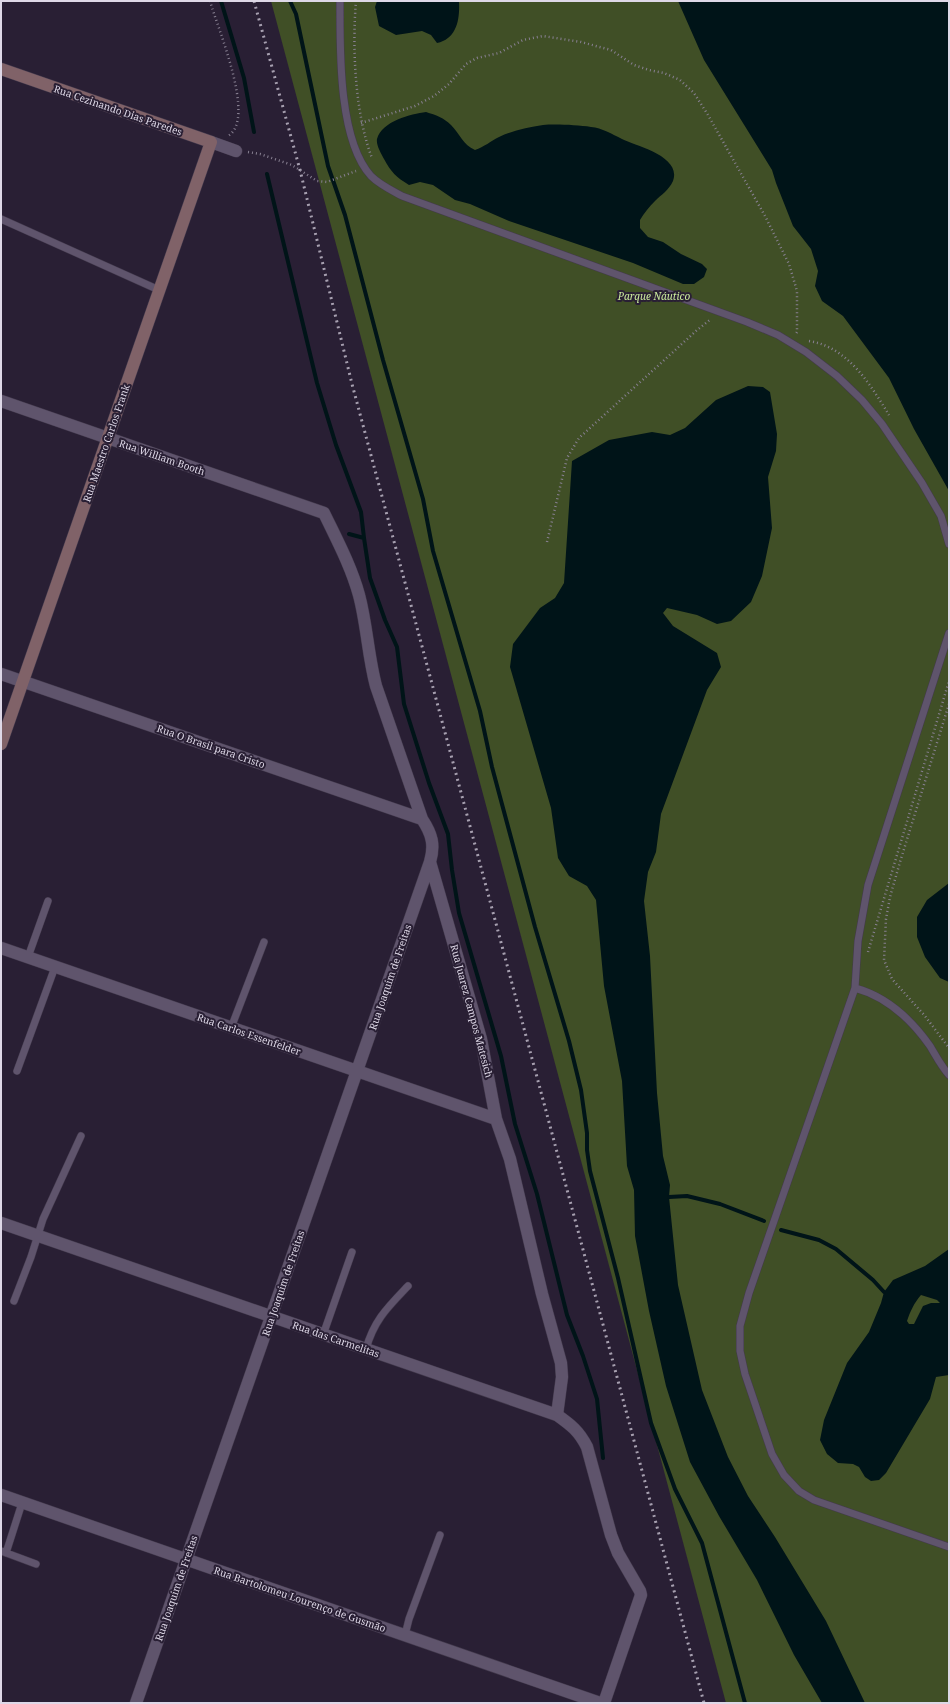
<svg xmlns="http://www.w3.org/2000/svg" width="950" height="1704" viewBox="0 0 950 1704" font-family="'Noto Serif',serif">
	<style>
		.park { fill: #404f26 }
		.water { fill: #001418; fill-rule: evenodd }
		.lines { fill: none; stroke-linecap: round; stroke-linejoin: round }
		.stream { stroke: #001418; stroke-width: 4 }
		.lane-casing { stroke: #433a4d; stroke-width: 8 }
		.street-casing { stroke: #433a4d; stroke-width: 13 }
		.secondary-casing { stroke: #433a4d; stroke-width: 13 }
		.path { stroke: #888092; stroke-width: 2.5; stroke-dasharray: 1 3; stroke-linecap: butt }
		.lane { stroke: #5f546c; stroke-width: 7 }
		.street { stroke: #5f546c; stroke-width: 12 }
		.secondary { stroke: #806268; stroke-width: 12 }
		.rail { stroke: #a7a0b0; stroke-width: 3; stroke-dasharray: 2 4; stroke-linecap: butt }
		.labels { text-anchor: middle; stroke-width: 4; stroke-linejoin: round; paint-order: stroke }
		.street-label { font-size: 10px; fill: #ded8e7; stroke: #291f34 }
		.park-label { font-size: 10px; font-style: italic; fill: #ccec9d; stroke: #291f34 }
	</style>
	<rect width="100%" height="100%" fill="#291f34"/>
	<path class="park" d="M 271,1 L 949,1 L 949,1703 L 726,1703 Z"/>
	<path class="water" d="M 377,1 L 459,1 C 460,19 457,39 437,43 L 431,35 L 422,31 L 396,35 L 379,26 L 375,7 Z
		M 678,1 L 949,1 L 949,491 L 914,429 L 889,378 L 843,316 L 822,301 L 815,286 L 818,271 L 811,249 L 793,226 L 776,183 L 772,170 L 704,60 Z
		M 426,112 C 436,115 444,118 451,125 C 460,134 463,145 475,150 C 484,147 491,141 499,137 C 512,131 528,127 543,125 C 556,124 577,125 591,127 C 602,128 612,134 622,139 C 636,146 682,156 673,181 C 669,190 661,195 655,201 C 649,207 644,213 640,220 L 640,228 L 648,237 L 663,242 L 681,254 L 702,264 L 707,269 L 704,277 L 694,284 L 683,284 L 633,263 L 509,221 L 470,204 L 455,200 L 433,185 L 420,182 L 409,185 C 396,177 391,172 384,159 C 381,153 376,145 377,139 C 382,121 411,114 426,112 Z
		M 748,386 L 763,387 L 770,392 L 777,434 L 776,451 L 768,477 L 772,528 L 762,576 L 751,602 L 731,621 L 717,624 L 697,615 L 667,608 L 663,613 L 673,626 L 717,653 L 721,667 L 707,690 L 661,814 L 656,852 L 648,872 L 644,901 L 650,956 L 657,1093 L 663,1156 L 670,1185 L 669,1197 L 678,1285 L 702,1390 L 728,1457 L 748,1496 L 775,1537 L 826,1621 L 865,1703 L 822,1703 L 794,1655 L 757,1580 L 719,1516 L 690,1462 L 666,1386 L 649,1311 L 635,1236 L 634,1190 L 627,1166 L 622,1081 L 604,986 L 596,900 L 587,886 L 569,876 L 558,858 L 551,808 L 510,667 L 513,644 L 540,608 L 555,598 L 564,583 L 572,461 L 609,440 L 652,432 L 670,435 L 685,428 L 716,400 Z
		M 949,883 L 949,982 L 940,978 L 925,957 L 917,937 L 917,917 L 927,900 Z
		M 949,1249 L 949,1375 L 936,1377 L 930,1399 L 886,1473 L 879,1480 L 871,1481 L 865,1477 L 859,1467 L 853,1464 L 838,1463 L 827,1454 L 820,1440 L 824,1420 L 847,1363 L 869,1332 L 881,1303 L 884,1292 L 893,1280 L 925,1266 ZM 921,1295 L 937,1300 L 940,1303 L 931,1303 L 923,1306 L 914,1324 L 909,1324 L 907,1321 C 910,1312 914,1303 921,1295 Z"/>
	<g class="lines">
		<path class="stream" d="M 221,1 L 244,78 L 254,132
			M 290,1 L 296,14 L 328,166 L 345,215 L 383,360 L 423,499 L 433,551 L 480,711 L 492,767 L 535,927 L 569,1041 L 581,1090 L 587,1133 L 587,1150 L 590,1171 L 618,1278 L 651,1423 L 675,1489 L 702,1543 L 745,1703
			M 267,174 L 317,383 L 336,445 L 361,512 L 364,538 L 370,578 L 385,620 L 397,647 L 404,704 L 429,783 L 448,834 L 452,870 L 459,913 L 501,1056 L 515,1124 L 537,1194 L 567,1315 L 583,1356 L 597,1399 L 603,1458
			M 349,534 L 364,538
			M 669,1197 L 687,1196 L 720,1204 L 764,1221
			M 781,1230 L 819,1240 L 836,1249 L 873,1280 L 884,1292"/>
		<g class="lane-casing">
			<path id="lane" d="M 340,1 C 340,48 338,140 371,176 C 380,185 391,190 402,196 L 747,322 L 778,335 L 806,352 L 837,376 L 862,400 L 882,424 L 922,483 L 941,516 L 949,544
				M 1,219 L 159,290
				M 949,633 L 868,885 L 858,941 L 855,988 L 749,1293 L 740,1326 L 740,1351 L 745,1374 L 772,1454 L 784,1475 L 799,1491 L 814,1500 L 949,1547
				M 28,957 L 48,901
				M 855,988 C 888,997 911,1019 930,1046 C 936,1056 941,1066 949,1075
				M 231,1028 L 264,942
				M 17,1071 L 55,967
				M 14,1301 L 31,1257 L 43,1219 L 81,1136
				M 323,1335 L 352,1252
				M 366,1349 C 374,1320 388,1307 408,1286
				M 1,1551 L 36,1564
				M 6,1553 L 22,1503
				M 405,1635 L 409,1619 L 440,1535"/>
		</g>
		<g class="street-casing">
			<path id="street" d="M 211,142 L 236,151
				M 1,401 L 324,513 C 337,540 351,566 359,595 C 367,625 368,656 376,686 L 422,819 C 432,834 435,845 430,862 L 481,1039 L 496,1119 L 510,1159 L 542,1294 L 561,1363 L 562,1377 L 557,1415 C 571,1425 579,1431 587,1447 L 611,1535 L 618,1553 L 640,1591 L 641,1595 L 604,1703
				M 1,674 L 422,819
				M 1,948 L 496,1119
				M 1,1223 L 557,1415
				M 1,1495 L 600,1703
				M 136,1703 L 430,862"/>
		</g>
		<g class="secondary-casing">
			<path id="secondary" d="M 1,69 L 211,142 L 1,744"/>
		</g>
		<path class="path" d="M 210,1 C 217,27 257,119 228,136
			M 356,1 C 352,48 355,114 372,158
			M 361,123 L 415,106 L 434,96 L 449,84 L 466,64 L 477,58 L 499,53 L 523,40 L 543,36 L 581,42 L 611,50 L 634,65 L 649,70 L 664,73 L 680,80 L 694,93 L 708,115 L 765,216 L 789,264 L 797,291 L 797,332 L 795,335
			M 248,152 L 260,154 L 292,165 L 317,181 L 327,182 L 356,171
			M 809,341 C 848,347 870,384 889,415
			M 547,542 L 567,458 L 579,438 L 696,331 L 711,319
			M 949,704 L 900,862 L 890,897 L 886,919 L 884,960 L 892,979 L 925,1016 L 949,1048
			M 868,952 L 949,681"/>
		<use href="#lane" class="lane"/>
		<use href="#street" class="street"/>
		<use href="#secondary" class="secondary"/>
		<path class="rail" d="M 254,1 L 300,170 L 352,384 L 704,1703"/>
	</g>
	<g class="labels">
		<g class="street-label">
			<text transform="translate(118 110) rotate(19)" y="4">Rua Cezinando Dias Paredes</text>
			<text transform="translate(106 443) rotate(-71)" y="4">Rua Maestro Carlos Frank</text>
			<text transform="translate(162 457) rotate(19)" y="4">Rua William Booth</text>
			<text transform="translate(211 746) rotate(19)" y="4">Rua O Brasil para Cristo</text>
			<text transform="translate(390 977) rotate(-71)" y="4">Rua Joaquim de Freitas</text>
			<text transform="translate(472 1011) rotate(75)" y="4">Rua Juarez Campos Matesich</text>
			<text transform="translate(249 1034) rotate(19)" y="4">Rua Carlos Essenfelder</text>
			<text transform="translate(283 1283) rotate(-71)" y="4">Rua Joaquim de Freitas</text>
			<text transform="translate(336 1339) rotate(19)" y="4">Rua das Carmelitas</text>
			<text transform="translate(176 1588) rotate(-71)" y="4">Rua Joaquim de Freitas</text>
			<text transform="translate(300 1599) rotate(19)" y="4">Rua Bartolomeu Lourenço de Gusmão</text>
		</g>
		<g class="park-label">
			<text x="654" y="300">Parque Náutico</text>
		</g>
	</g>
	<rect width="950" height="1704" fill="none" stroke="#ded8e7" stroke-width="4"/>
</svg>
